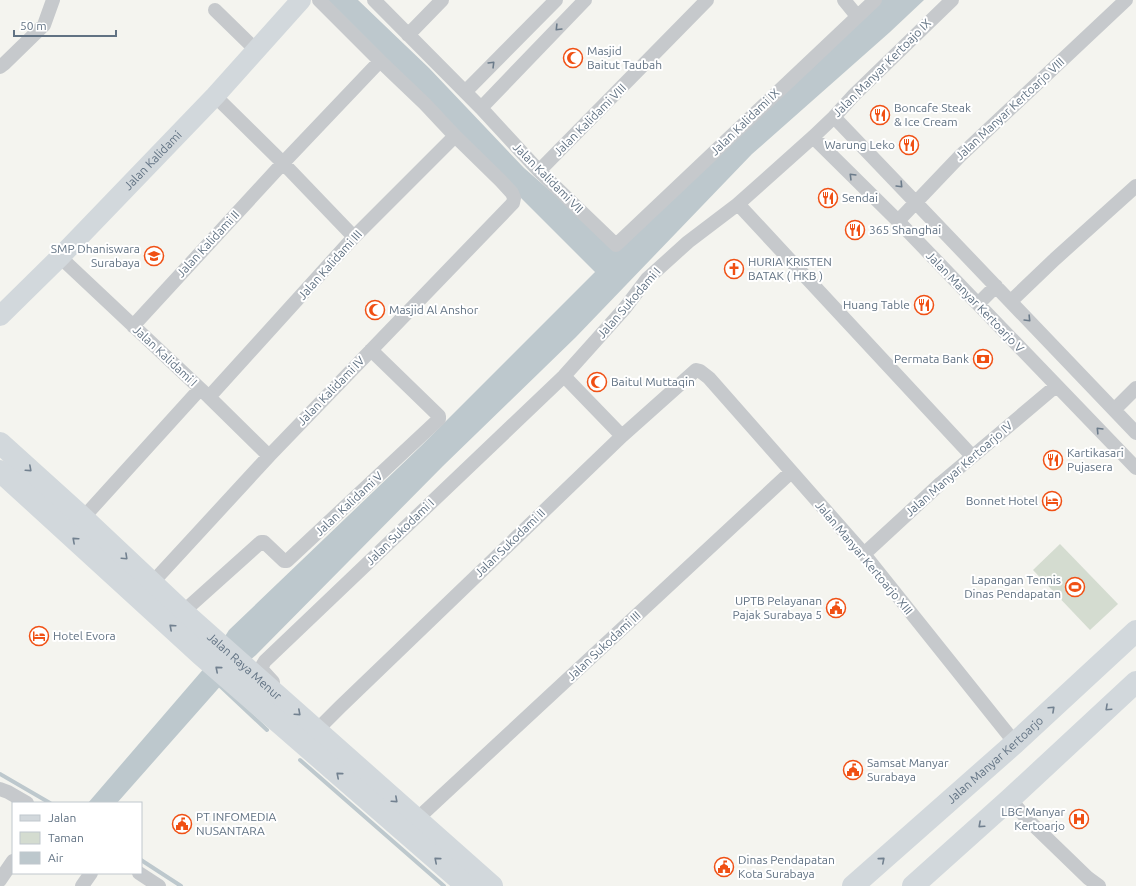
<svg xmlns="http://www.w3.org/2000/svg" width="1136" height="886" viewBox="0 0 1136 886" font-family="Ubuntu,sans-serif">
	<style>
		.green { fill: #d4dcd0 }
		.water { fill: #bdc8cd }
		.lines { fill: none; stroke-linecap: round; stroke-linejoin: round }
		.stream { stroke: #bdc8cd; stroke-width: 4 }
		.street { stroke: #c6c9cc; stroke-width: 14 }
		.secondary { stroke: #d2d8dc; stroke-width: 20 }
		.primary { stroke: #d2d8dc; stroke-width: 22 }
		.oneway { stroke: #6b7b8a }
		.oneway2 { stroke: #728190 }
		.labels { text-anchor: middle; stroke-width: 4; stroke-linejoin: round; paint-order: stroke }
		.poi-label { font-size: 12px; fill: #617283; stroke: #fff; text-anchor: start }
		.street-label { font-size: 12px; fill: #617283; stroke: #fff }
	</style>
	<rect width="100%" height="100%" fill="#f4f4ef"/>
	<path class="green" d="M 1060,544 L 1118,604 L 1090,630 L 1033,570 Z"/>
	<path class="water" d="M 323,0 L 358,0 L 429,68 L 524,168 L 618,250 L 879,0 L 924,0 L 890,32 L 752,154 L 576,337 L 443,466 L 256,655 L 224,682 L 117,803 L 88,803 L 206,666 L 229,630 L 421,446 L 595,272 Z"/>
	<g class="lines">
		<path class="stream" d="M 217,683 L 267,730
			M 300,760 L 444,886
			M 0,774 L 50,803
			M 141,860 L 181,886"/>
		<path class="street" d="M 374,0 L 481,108 L 539,171 L 616,245 L 875,0
			M 844,0 L 857,16
			M 952,0 L 854,95 L 834,117 L 813,137 L 738,204 L 972,456
			M 215,10 L 256,50
			M 408,35 L 442,0
			M 0,67 L 4,64 L 44,25 L 53,0
			M 465,92 L 556,0
			M 215,96 L 283,163 L 354,237
			M 481,108 L 585,0
			M 834,117 L 1136,433
			M 813,137 L 898,221 L 1136,468
			M 539,171 L 707,0
			M 898,221 L 960,156 L 1126,0
			M 60,257 L 209,397 L 269,456
			M 1011,301 L 1055,259 L 1136,186
			M 978,304 L 996,286
			M 133,326 L 283,163 L 380,61
			M 564,376 L 622,436
			M 209,397 L 354,237 L 455,136
			M 1114,410 L 1136,388
			M 83,518 L 200,389
			M 864,554 L 941,483 L 1056,386
			M 152,583 L 269,456 L 513,203 L 514,198 L 512,193 L 501,181 L 455,136 L 425,104 L 380,61 L 319,0
			M 183,612 L 261,542 L 264,542 L 284,561 L 287,561 L 439,419 L 439,416 L 371,350
			M 273,682 L 263,671 L 262,666 L 265,661 L 564,376 L 625,308 L 647,279 L 688,242 L 738,204
			M 317,730 L 340,707 L 622,436 L 696,370 L 700,371 L 709,378 L 864,554 L 1015,743
			M 0,789 L 8,792 L 27,803
			M 1010,799 L 1027,819 L 1088,878 L 1099,886
			M 417,819 L 791,472
			M 139,873 L 159,886
			M 0,880 L 13,861
			M 82,886 L 91,873"/>
		<path class="secondary" id="s1" d="M 0,316 L 60,257 L 215,96 L 301,0"/>
		<g class="primary">
			<path id="s2" d="M 0,443 L 83,518 L 183,612 L 492,886"/>
			<path d="M 0,471 L 200,654 L 467,886"/>
			<path id="s3" d="M 853,886 L 1015,743 L 1136,631"/>
			<path d="M 913,886 L 1010,799 L 1136,682"/>
		</g>
	</g>
	<defs><path id="oneway-chevron" d="M-2-3.5L2.5 0L-2 3.5" fill="none" stroke-width="1.6" stroke-linecap="round" stroke-linejoin="round"/></defs>
	<g class="oneway">
		<use href="#oneway-chevron" transform="translate(558 28) rotate(134)"/>
		<use href="#oneway-chevron" transform="translate(492 64) rotate(-45)"/>
		<use href="#oneway-chevron" transform="translate(852 176) rotate(-135)"/>
		<use href="#oneway-chevron" transform="translate(900 185) rotate(46)"/>
		<use href="#oneway-chevron" transform="translate(1028 319) rotate(46)"/>
		<use href="#oneway-chevron" transform="translate(1099 430) rotate(-134)"/>
	</g>
	<g class="oneway2">
		<use href="#oneway-chevron" transform="translate(29 469) rotate(42)"/>
		<use href="#oneway-chevron" transform="translate(75 540) rotate(-138)"/>
		<use href="#oneway-chevron" transform="translate(125 557) rotate(43)"/>
		<use href="#oneway-chevron" transform="translate(172 627) rotate(-138)"/>
		<use href="#oneway-chevron" transform="translate(218 669) rotate(-139)"/>
		<use href="#oneway-chevron" transform="translate(1108 708) rotate(137)"/>
		<use href="#oneway-chevron" transform="translate(1052 709) rotate(-43)"/>
		<use href="#oneway-chevron" transform="translate(298 713) rotate(42)"/>
		<use href="#oneway-chevron" transform="translate(339 775) rotate(-139)"/>
		<use href="#oneway-chevron" transform="translate(395 800) rotate(42)"/>
		<use href="#oneway-chevron" transform="translate(981 825) rotate(138)"/>
		<use href="#oneway-chevron" transform="translate(437 860) rotate(-139)"/>
		<use href="#oneway-chevron" transform="translate(882 860) rotate(-41)"/>
	</g>
	<defs>
		<g id="mosque-ring" transform="scale(1)"><circle r="9.5" fill="#fff" stroke="#f05014" stroke-width="1.5"/><path d="M3.5-4.9A6 6 0 1 0 3.5 4.9A5 5 0 1 1 3.5-4.9Z" fill="#f05014"/></g>
		<g id="restaurant-ring" transform="scale(1)"><circle r="9.5" fill="#fff" stroke="#f05014" stroke-width="1.5"/><path d="M-5-6h1v4h1v-4h1v4h1v-4h1v5L-1.5 .5V6h-2V.5L-5-1ZM5-6V6H3V1.5H1.5Q1.5-4 5-6Z" fill="#f05014"/></g>
		<g id="school-ring" transform="scale(1)"><circle r="9.5" fill="#fff" stroke="#f05014" stroke-width="1.5"/><path d="M0-5L7-2L0 1L-7-2ZM-4 1L0 2.5L4 1V4Q0 6-4 4Z" fill="#f05014"/></g>
		<g id="church-ring" transform="scale(1)"><circle r="9.5" fill="#fff" stroke="#f05014" stroke-width="1.5"/><path d="M-1.2-6h2.4v3.5h3.3v2.4h-3.3V6h-2.4V-.1h-3.3v-2.4h3.3Z" fill="#f05014"/></g>
		<g id="bank-ring" transform="scale(1)"><circle r="9.5" fill="#fff" stroke="#f05014" stroke-width="1.5"/><path d="M-6-4H6V4H-6ZM0-2.3a2.3 2.3 0 1 0 0 4.6a2.3 2.3 0 1 0 0-4.6Z" fill="#f05014"/></g>
		<g id="hotel-ring" transform="scale(1)"><circle r="9.5" fill="#fff" stroke="#f05014" stroke-width="1.5"/><path d="M-6-4.5h1.5V1H6V5H4.5V3h-9V5H-6ZM-4 0a1.8 1.8 0 1 1 3.6 0ZM.5 0V-2.5h3Q6-2.5 6 0Z" fill="#f05014"/></g>
		<g id="stadium-ring" transform="scale(1)"><circle r="9.5" fill="#fff" stroke="#f05014" stroke-width="1.5"/><path d="M0-5a6.5 5 0 1 0 0 10a6.5 5 0 1 0 0-10ZM-3.5-1.8h7v3.6h-7Z" fill="#f05014"/></g>
		<g id="civic-ring" transform="scale(1)"><circle r="9.5" fill="#fff" stroke="#f05014" stroke-width="1.5"/><path d="M-.6-6.5H3V-4.5H.6V-3L4-1V1h2V6H-6V1h2V-1L-.6-3ZM-1.2 2.5V6h2.4V2.5Z" fill="#f05014"/></g>
		<g id="hospital-ring" transform="scale(1)"><circle r="9.5" fill="#fff" stroke="#f05014" stroke-width="1.5"/><path d="M-5-5h3v3.5h4V-5h3V5h-3V1.5h-4V5h-3Z" fill="#f05014"/></g>
	</defs>
	<g fill-rule="evenodd">
		<use href="#mosque-ring" x="573" y="58"/>
		<use href="#restaurant-ring" x="880" y="115"/>
		<use href="#restaurant-ring" x="909" y="145"/>
		<use href="#restaurant-ring" x="828" y="198"/>
		<use href="#restaurant-ring" x="855" y="230"/>
		<use href="#school-ring" x="154" y="256"/>
		<use href="#church-ring" x="734" y="269"/>
		<use href="#restaurant-ring" x="924" y="305"/>
		<use href="#mosque-ring" x="375" y="310"/>
		<use href="#bank-ring" x="983" y="359"/>
		<use href="#mosque-ring" x="597" y="382"/>
		<use href="#restaurant-ring" x="1053" y="460"/>
		<use href="#hotel-ring" x="1052" y="501"/>
		<use href="#stadium-ring" x="1075" y="587"/>
		<use href="#civic-ring" x="836" y="608"/>
		<use href="#hotel-ring" x="39" y="636"/>
		<use href="#civic-ring" x="853" y="770"/>
		<use href="#hospital-ring" x="1079" y="819"/>
		<use href="#civic-ring" x="182" y="824"/>
		<use href="#civic-ring" x="724" y="867"/>
	</g>
	<g class="labels">
		<g class="poi-label">
			<text x="587" y="55">Masjid<tspan x="587" dy="14">Baitut Taubah</tspan></text>
			<text x="894" y="112">Boncafe Steak<tspan x="894" dy="14">&amp; Ice Cream</tspan></text>
			<text x="895" y="149" text-anchor="end">Warung Leko</text>
			<text x="842" y="202">Sendai</text>
			<text x="869" y="234">365 Shanghai</text>
			<text x="140" y="253" text-anchor="end">SMP Dhaniswara<tspan x="140" dy="14">Surabaya</tspan></text>
			<text x="748" y="266">HURIA KRISTEN<tspan x="748" dy="14">BATAK ( HKB )</tspan></text>
			<text x="910" y="309" text-anchor="end">Huang Table</text>
			<text x="389" y="314">Masjid Al Anshor</text>
			<text x="969" y="363" text-anchor="end">Permata Bank</text>
			<text x="611" y="386">Baitul Muttaqin</text>
			<text x="1067" y="457">Kartikasari<tspan x="1067" dy="14">Pujasera</tspan></text>
			<text x="1038" y="505" text-anchor="end">Bonnet Hotel</text>
			<text x="1061" y="584" text-anchor="end">Lapangan Tennis<tspan x="1061" dy="14">Dinas Pendapatan</tspan></text>
			<text x="822" y="605" text-anchor="end">UPTB Pelayanan<tspan x="822" dy="14">Pajak Surabaya 5</tspan></text>
			<text x="53" y="640">Hotel Evora</text>
			<text x="867" y="767">Samsat Manyar<tspan x="867" dy="14">Surabaya</tspan></text>
			<text x="1065" y="816" text-anchor="end">LBC Manyar<tspan x="1065" dy="14">Kertoarjo</tspan></text>
			<text x="196" y="821">PT INFOMEDIA<tspan x="196" dy="14">NUSANTARA</tspan></text>
			<text x="738" y="864">Dinas Pendapatan<tspan x="738" dy="14">Kota Surabaya</tspan></text>
		</g>
		<g class="street-label">
			<text transform="translate(882 68) rotate(-45)" y="4">Jalan Manyar Kertoajo IX</text>
			<text transform="translate(1010 109) rotate(-43)" y="4">Jalan Manyar Kertoarjo VIII</text>
			<text transform="translate(590 120) rotate(-45)" y="4">Jalan Kalidami VIII</text>
			<text transform="translate(745 122) rotate(-44)" y="4">Jalan Kalidami IX</text>
			<text dy="4" stroke="none"><textPath href="#s1" startOffset="218">Jalan Kalidami</textPath></text>
			<text transform="translate(548 178) rotate(45)" y="4">Jalan Kalidami VII</text>
			<text transform="translate(208 244) rotate(-47)" y="4">Jalan Kalidami II</text>
			<text transform="translate(330 265) rotate(-48)" y="4">Jalan Kalidami III</text>
			<text transform="translate(975 302) rotate(46)" y="4">Jalan Manyar Kertoarjo V</text>
			<text transform="translate(629 303) rotate(-49)" y="4">Jalan Sukodami I</text>
			<text transform="translate(165 356) rotate(43)" y="4">Jalan Kalidami I</text>
			<text transform="translate(331 391) rotate(-46)" y="4">Jalan Kalidami IV</text>
			<text transform="translate(959 469) rotate(-41)" y="4">Jalan Manyar Kertoarjo IV</text>
			<text transform="translate(349 504) rotate(-43)" y="4">Jalan Kalidami V</text>
			<text transform="translate(400 532) rotate(-44)" y="4">Jalan Sukodami I</text>
			<text transform="translate(510 543) rotate(-44)" y="4">Jalan Sukodami II</text>
			<text transform="translate(864 558) rotate(50)" y="4">Jalan Manyar Kertoarjo XIII</text>
			<text transform="translate(604 646) rotate(-43)" y="4">Jalan Sukodami III</text>
			<text dy="4" stroke="none"><textPath href="#s2" startOffset="331">Jalan Raya Menur</textPath></text>
			<text dy="4" stroke="none"><textPath href="#s3" startOffset="190">Jalan Manyar Kertoarjo</textPath></text>
		</g>
	</g>
	<rect x="12" y="802" width="130" height="72" fill="#ffffff" stroke="#c0c7cd"/>
	<rect x="20" y="815" width="20" height="6" fill="#d2d8dc" stroke="#c0c7cd"/>
	<text x="48" y="822" font-size="12" fill="#617283">Jalan</text>
	<rect x="20" y="832" width="20" height="12" fill="#d4dcd0" stroke="#c0c7cd"/>
	<text x="48" y="842" font-size="12" fill="#617283">Taman</text>
	<rect x="20" y="852" width="20" height="12" fill="#bdc8cd" stroke="#c0c7cd"/>
	<text x="48" y="862" font-size="12" fill="#617283">Air</text>
	<path d="M14 30v6h102v-6" fill="none" stroke="#617283" stroke-width="2"/>
	<text x="20" y="30" font-size="12" fill="#617283" stroke="#ffffff" stroke-width="3" paint-order="stroke">50 m</text>
</svg>
